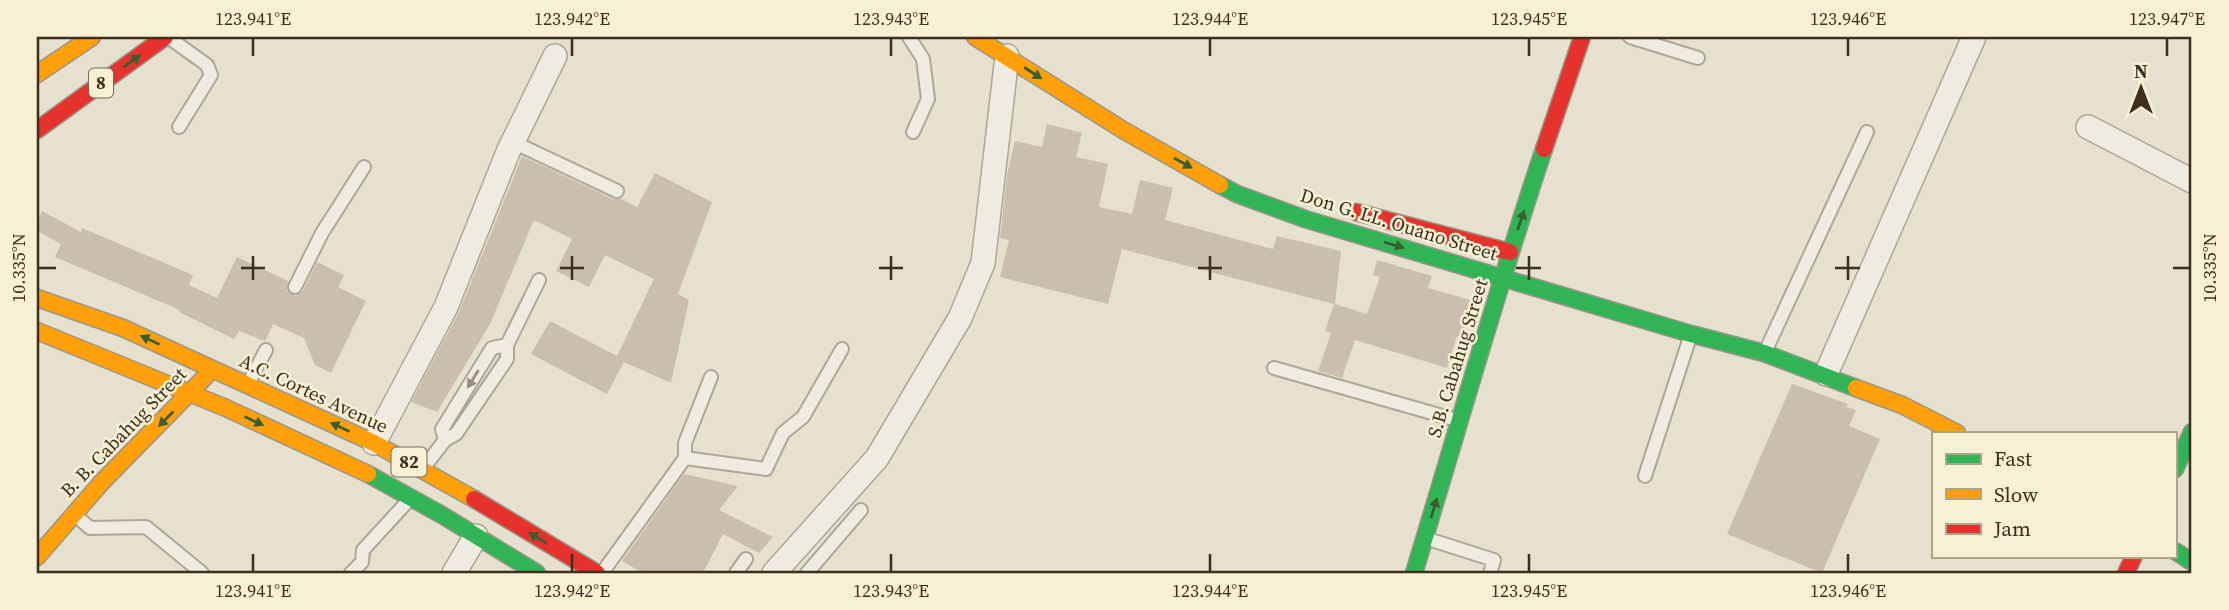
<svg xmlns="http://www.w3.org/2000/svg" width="2229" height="610" viewBox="0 0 2229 610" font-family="'Source Serif 4',serif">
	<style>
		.building { fill: #cabfaf }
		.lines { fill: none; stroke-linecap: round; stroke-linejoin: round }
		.lane-casing { stroke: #aca697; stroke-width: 16 }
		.street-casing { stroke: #aca697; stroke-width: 26 }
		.fast-casing { stroke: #9c9587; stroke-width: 19 }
		.slow-casing { stroke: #9c9587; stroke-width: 19 }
		.jam-casing { stroke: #9c9587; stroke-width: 19 }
		.lane { stroke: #eeebe0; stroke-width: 12 }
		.street { stroke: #eeebe0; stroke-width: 23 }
		.fast { stroke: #30b455; stroke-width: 16 }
		.slow { stroke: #ff9f0a; stroke-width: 16 }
		.jam { stroke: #e5322d; stroke-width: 16 }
		.oneway { fill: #385e31 }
		.oneway2 { fill: #968d7f }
		.ticks { fill: none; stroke: #3d2f1e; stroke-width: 2.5 }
		.labels { text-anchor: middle; stroke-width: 5; stroke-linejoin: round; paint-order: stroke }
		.shield { fill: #f8f0d4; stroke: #756955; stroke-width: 2 }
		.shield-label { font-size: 18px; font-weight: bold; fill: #3d2f1e }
		.street-label { font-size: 19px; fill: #3d2f1e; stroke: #f8f0d4 }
		.neatline { fill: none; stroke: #3d2f1e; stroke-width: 2.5 }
		.ticks-label { font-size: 18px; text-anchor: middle; fill: #3d2f1e }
	</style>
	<rect width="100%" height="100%" fill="#e6e1ce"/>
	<path class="building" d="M 1047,124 L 1082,133 L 1076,157 L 1108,164 L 1099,207 L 1132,214 L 1140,180 L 1173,188 L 1165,220 L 1273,249 L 1277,236 L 1341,251 L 1335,304 L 1367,314 L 1380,277 L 1373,275 L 1377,260 L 1432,276 L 1428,288 L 1474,301 L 1462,337 L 1457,336 L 1447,368 L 1355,340 L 1342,378 L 1318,371 L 1331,333 L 1325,331 L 1334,304 L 1122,249 L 1108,304 L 1000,277 L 1009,240 L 1000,238 L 1007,175 L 1015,141 L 1042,147 Z
		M 522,156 L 613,199 L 621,199 L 637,207 L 655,173 L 712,202 L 678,294 L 689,300 L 671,383 L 624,362 L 607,394 L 531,354 L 550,321 L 617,356 L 654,279 L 605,255 L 589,287 L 556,271 L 572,239 L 534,220 L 490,324 L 437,412 L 411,402 L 459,312 Z
		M 42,211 L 81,232 L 82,228 L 193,275 L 189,285 L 217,298 L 237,257 L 288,281 L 287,291 L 295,296 L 303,291 L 317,262 L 344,275 L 338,287 L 366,301 L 331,373 L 315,365 L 304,338 L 273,324 L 265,341 L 239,331 L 234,339 L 179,312 L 180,310 L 55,257 L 61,244 L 37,231 L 37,221 Z
		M 1792,384 L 1848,404 L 1846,407 L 1856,410 L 1849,426 L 1880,439 L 1822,573 L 1727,534 Z
		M 684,474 L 738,486 L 719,510 L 773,537 L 759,553 L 723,534 L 703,573 L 643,573 L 622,561 Z"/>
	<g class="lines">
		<g class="lane-casing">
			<path id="lane" d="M 168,37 L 207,65 L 211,75 L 179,127
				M 909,37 L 923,59 L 928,99 L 913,132
				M 1630,37 L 1698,58
				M 513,142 L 617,191
				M 295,287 L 322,233 L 364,167
				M 1765,352 L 1867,132
				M 1274,368 L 1460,421
				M 248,384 L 266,350
				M 445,440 L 442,429 L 492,348 L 507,345
				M 685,458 L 766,469 L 783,433 L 803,417 L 842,349
				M 425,466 L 445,440 L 456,434 L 507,359 L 507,345 L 539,280
				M 1645,476 L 1691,334
				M 74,514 L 90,528 L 146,527 L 202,573
				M 1425,538 L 1494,560 L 1490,573
				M 351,573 L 362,562 L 363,550 L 408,501
				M 602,573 L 685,458 L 685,443 L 711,377
				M 736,573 L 746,559
				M 807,573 L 861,510"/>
		</g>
		<g class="street-casing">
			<path id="street" d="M 2088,127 L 2192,181
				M 1826,374 L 1974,37
				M 374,443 L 446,307 L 508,152 L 555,56
				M 454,573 L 476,536
				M 774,573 L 877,458 L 960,318 L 983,263 L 1007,56"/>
		</g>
		<g class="fast-casing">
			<path id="fast" d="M 1220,185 L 1237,194 L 1305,219 L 1691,334 L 1764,353 L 1856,388
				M 2175,469 L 2192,432
				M 368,474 L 442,515 L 537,573
				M 2175,551 L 2192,562
				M 1414,573 C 1457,432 1497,289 1544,149"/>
		</g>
		<g class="slow-casing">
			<path id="slow" d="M 975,37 L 1123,130 L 1220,185
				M 37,74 L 92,37
				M 37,298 L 123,328 L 374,443 L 474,499
				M 37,331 L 226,408 L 368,474
				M 1856,388 L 1902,405 L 1957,433
				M 37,557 L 102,482 L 207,375"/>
		</g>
		<g class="jam-casing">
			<path id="jam" d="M 37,130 L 165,37
				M 1544,149 L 1582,37
				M 1356,212 L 1510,252
				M 474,499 L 597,573
				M 2126,573 L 2134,556"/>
		</g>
		<use href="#lane" class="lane"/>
		<use href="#street" class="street"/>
		<use href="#fast" class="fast"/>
		<use href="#slow" class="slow"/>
		<use href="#jam" class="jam"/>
	</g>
	<defs><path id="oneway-solid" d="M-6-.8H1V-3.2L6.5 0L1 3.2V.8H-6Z" transform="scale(1.75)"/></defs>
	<g class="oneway">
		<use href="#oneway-solid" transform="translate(132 61) rotate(-36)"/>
		<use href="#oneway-solid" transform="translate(1033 73) rotate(33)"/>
		<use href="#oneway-solid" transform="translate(1183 163) rotate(29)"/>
		<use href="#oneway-solid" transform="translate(1521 220) rotate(-71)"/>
		<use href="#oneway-solid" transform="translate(1394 245) rotate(16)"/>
		<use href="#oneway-solid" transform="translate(150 340) rotate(-155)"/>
		<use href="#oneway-solid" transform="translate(166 419) rotate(135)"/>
		<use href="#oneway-solid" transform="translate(254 421) rotate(25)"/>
		<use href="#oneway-solid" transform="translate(340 427) rotate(-155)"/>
		<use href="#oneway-solid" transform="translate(1434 508) rotate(-73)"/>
		<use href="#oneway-solid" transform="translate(538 538) rotate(-149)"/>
	</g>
	<use class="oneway2" href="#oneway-solid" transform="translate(473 379) rotate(122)"/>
	<path class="ticks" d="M 253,38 L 253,56M 572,38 L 572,56M 891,38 L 891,56M 1210,38 L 1210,56M 1529,38 L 1529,56M 1848,38 L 1848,56M 2167,38 L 2167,56M 253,256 L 253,280M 572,256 L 572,280M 891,256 L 891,280M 1210,256 L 1210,280M 1529,256 L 1529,280M 1848,256 L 1848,280M 38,268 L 56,268M 241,268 L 265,268M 560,268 L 584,268M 879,268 L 903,268M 1198,268 L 1222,268M 1516,268 L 1541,268M 1835,268 L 1860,268M 2173,268 L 2190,268M 253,554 L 253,572M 572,554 L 572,572M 891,554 L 891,572M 1210,554 L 1210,572M 1529,554 L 1529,572M 1848,554 L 1848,572"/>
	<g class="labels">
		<g class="shield">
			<rect x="89" y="68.5" width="24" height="29" rx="5"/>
			<rect x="391.5" y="447.5" width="35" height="29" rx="5"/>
		</g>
		<g class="shield-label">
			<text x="101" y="89">8</text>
			<text x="409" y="468">82</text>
		</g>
		<g class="street-label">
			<text transform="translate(1399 224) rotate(17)" y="7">Don G. LL. Ouano Street</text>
			<text transform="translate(1457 358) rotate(-73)" y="7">S.B. Cabahug Street</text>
			<text transform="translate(314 393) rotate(25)" y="7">A.C. Cortes Avenue</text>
			<text transform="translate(123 432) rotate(-46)" y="7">B. B. Cabahug Street</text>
		</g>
	</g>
	<rect width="2229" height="610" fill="none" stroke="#f8f0d4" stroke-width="77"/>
	<rect x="1932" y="432" width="245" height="126" fill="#f8f0d4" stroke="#ada38b" stroke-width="2"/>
	<rect x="1946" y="454" width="35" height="10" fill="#30b455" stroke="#ada38b" stroke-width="2"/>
	<text x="1994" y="466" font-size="21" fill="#3d2f1e">Fast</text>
	<rect x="1946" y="489" width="35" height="10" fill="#ff9f0a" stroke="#ada38b" stroke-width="2"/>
	<text x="1994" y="502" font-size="21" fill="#3d2f1e">Slow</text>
	<rect x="1946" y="524" width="35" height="10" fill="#e5322d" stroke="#ada38b" stroke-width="2"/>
	<text x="1994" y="536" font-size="21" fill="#3d2f1e">Jam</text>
	<g transform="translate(2141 88)" stroke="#f8f0d4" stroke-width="5" paint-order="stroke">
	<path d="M0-5L12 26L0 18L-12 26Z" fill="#3d2f1e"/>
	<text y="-10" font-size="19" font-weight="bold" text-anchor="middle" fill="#3d2f1e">N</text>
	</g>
	<rect x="38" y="38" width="2152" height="534" class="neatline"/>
	<g class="ticks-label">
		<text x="253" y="25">123.941°E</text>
		<text x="572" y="25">123.942°E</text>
		<text x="891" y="25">123.943°E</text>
		<text x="1210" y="25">123.944°E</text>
		<text x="1529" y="25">123.945°E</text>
		<text x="1848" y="25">123.946°E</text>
		<text x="2167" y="25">123.947°E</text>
		<text transform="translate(19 268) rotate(-90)" y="6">10.335°N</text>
		<text transform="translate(2210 268) rotate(-90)" y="6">10.335°N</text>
		<text x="253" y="597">123.941°E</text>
		<text x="572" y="597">123.942°E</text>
		<text x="891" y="597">123.943°E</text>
		<text x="1210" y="597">123.944°E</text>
		<text x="1529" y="597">123.945°E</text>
		<text x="1848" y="597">123.946°E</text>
	</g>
</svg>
